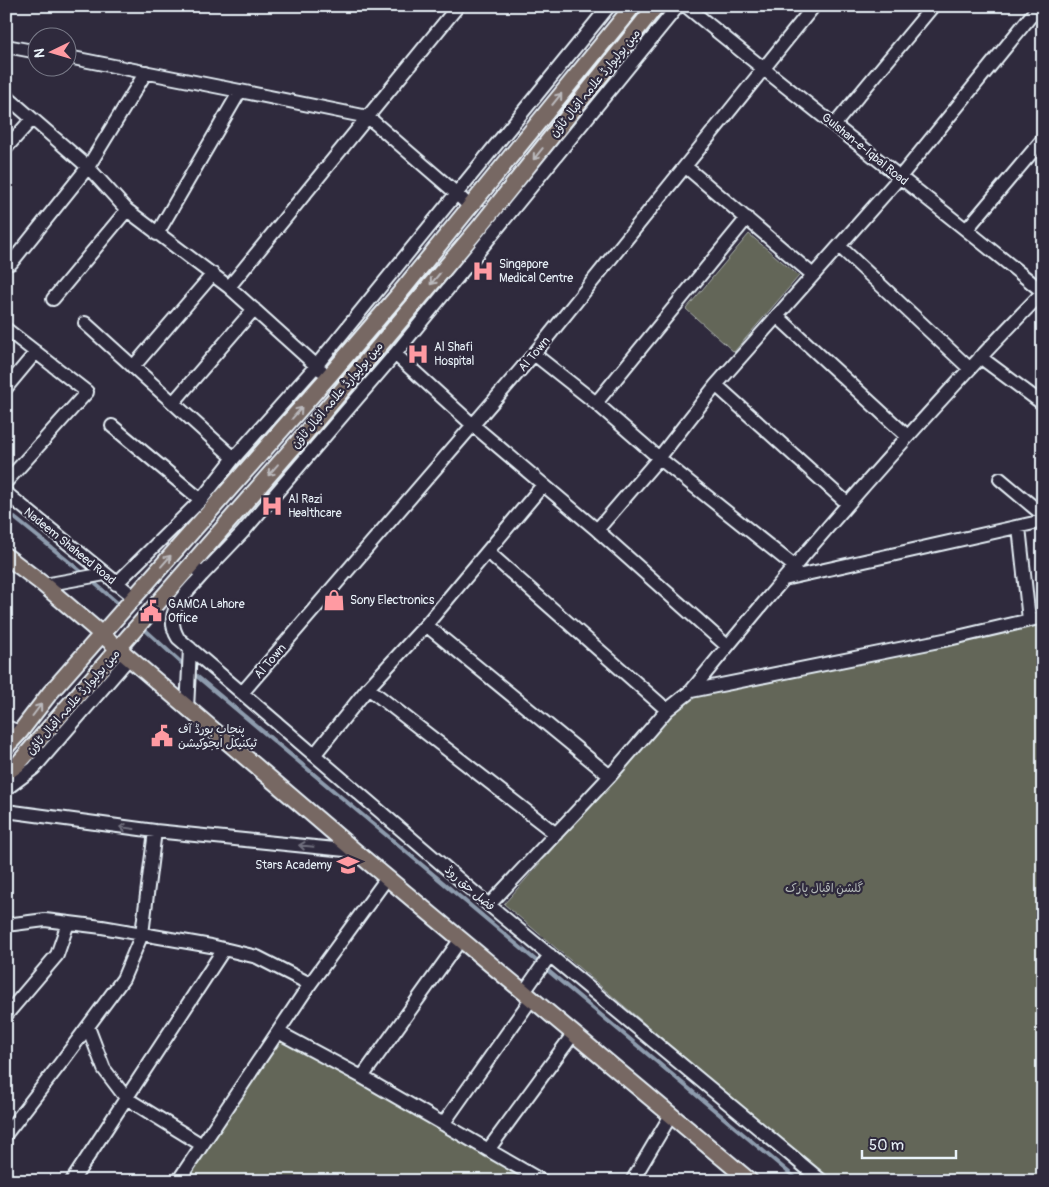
<svg xmlns="http://www.w3.org/2000/svg" width="1049" height="1187" viewBox="0 0 1049 1187" font-family="Pangolin,'Playpen Sans Arabic',sans-serif">
	<style>
		.green { fill: #636658; stroke: #a6aca8 }
		.lines { fill: none; stroke-linecap: round; stroke-linejoin: round }
		.stream { stroke: #8e9cae; stroke-width: 4 }
		.minor-casing { stroke: #e8f1f8; stroke-width: 16 }
		.major-casing { stroke: #e8f1f8; stroke-width: 19 }
		.minor { stroke: #2f2a3d; stroke-width: 12 }
		.major { stroke: #776864; stroke-width: 15 }
		.oneway { stroke: #bbbabd }
		.oneway2 { stroke: #70707e }
		.labels { text-anchor: middle; stroke-width: 4.5; stroke-linejoin: round; paint-order: stroke }
		.street-label { font-size: 12px; fill: #e8f1f8; stroke: #2f2a3d }
		.poi-label { font-size: 12px; fill: #e8f1f8; stroke: #2f2a3d; text-anchor: start }
		.park-label { font-size: 12px; fill: #b3b9b8; stroke: #2f2a3d }
	</style>
	<rect width="100%" height="100%" fill="#2f2a3d"/>
	<filter id="ink" filterUnits="userSpaceOnUse"><feTurbulence type="fractalNoise" baseFrequency=".02" numOctaves="2"/><feDisplacementMap in="SourceGraphic" scale="10" xChannelSelector="R" yChannelSelector="G"/><feConvolveMatrix kernelMatrix="1 2 1 2 8 2 1 2 1" color-interpolation-filters="sRGB"/></filter>
	<g filter="url(#ink)">
		<path class="green" d="M 749,234 L 799,276 L 734,352 L 686,309 Z
			M 1043,617 L 1043,1181 L 830,1181 L 504,904 L 691,691 Z
			M 278,1032 L 542,1181 L 178,1181 Z"/>
		<g class="lines">
			<path class="stream" d="M 6,511 L 84,574
				M 91,580 L 122,607
				M 141,626 L 186,667
				M 193,673 L 799,1181"/>
			<g class="minor-casing">
				<path id="minor" d="M 686,6 C 804,103 925,195 1043,292
					M 6,46 L 38,52
					M 68,57 L 240,91 L 368,117 L 457,194 L 470,207
					M 6,96 L 88,167 L 127,210 L 229,287 L 321,370
					M 835,124 L 933,6
					M 6,148 L 32,119
					M 686,167 L 813,275
					M 967,229 L 1043,139
					M 157,234 L 240,91
					M 839,246 L 969,368
					M 11,263 L 88,167 L 146,72
					M 229,287 L 458,6
					M 53,299 L 127,210
					M 777,316 L 907,436
					M 85,323 L 234,458
					M 6,329 L 87,392 L 6,482
					M 395,354 L 678,6
					M 534,354 L 596,403 L 659,458 L 794,566
					M 980,357 L 1043,404
					M 133,367 L 213,274
					M 716,385 L 847,503
					M 6,388 L 36,352
					M 173,403 L 254,309
					M 596,403 L 747,218
					M 112,426 L 201,500
					M 1000,479 L 1043,515
					M 6,493 L 134,597
					M 1019,527 L 1029,620
					M 597,530 L 659,458 L 716,385 L 900,177 L 1039,6
					M 488,552 L 667,710
					M 196,569 L 202,575 L 242,533 L 395,354 L 474,426 L 597,530 L 727,646
					M 202,575 C 186,594 162,611 178,638 L 489,905 L 822,1181
					M 784,579 L 1043,521
					M 116,584 L 201,500 L 234,458 L 316,366 L 609,6
					M 44,585 L 105,574
					M 426,625 L 610,776
					M 368,688 L 556,834
					M 691,691 L 949,639 L 1043,617
					M 242,693 L 534,354 L 814,6
					M 187,709 L 190,648
					M 6,727 L 20,732
					M 315,754 L 368,688 L 426,625 L 543,485
					M 6,789 L 34,768 L 129,658
					M 6,811 L 155,831 L 355,851
					M 489,905 L 610,776 L 667,710 L 691,691 C 803,553 919,419 1043,292
					M 6,925 L 45,920 L 102,927 L 211,946 L 257,957 L 310,984
					M 524,992 L 550,955
					M 6,1015 L 57,955 L 68,923
					M 88,1027 L 104,1069 L 126,1098 L 202,1145
					M 278,1032 L 362,1077 L 542,1181
					M 362,1077 L 461,939
					M 443,1124 L 532,998
					M 6,1134 L 60,1064 L 123,979 L 142,934 L 155,831
					M 488,1150 L 574,1033
					M 72,1181 L 224,949
					M 178,1181 L 310,984 L 387,878
					M 632,1181 L 671,1115"/>
			</g>
			<g class="major-casing">
				<path id="major" d="M 6,556 L 44,585 L 355,851 L 750,1181
					M 6,747 L 20,732 L 50,693 L 329,376 L 399,294 L 633,6
					M 6,773 L 17,765 L 316,421 L 481,225 L 656,6"/>
			</g>
			<use href="#minor" class="minor"/>
			<use href="#major" class="major"/>
		</g>
		<defs><path id="oneway-shaft" d="M-6 0H5M1.5-3L5.5 0L1.5 3" fill="none" stroke-width="1.6" stroke-linecap="round" stroke-linejoin="round" transform="scale(1.25)"/></defs>
		<g class="oneway">
			<use href="#oneway-shaft" transform="translate(557 99) rotate(-51)"/>
			<use href="#oneway-shaft" transform="translate(538 154) rotate(129)"/>
			<use href="#oneway-shaft" transform="translate(435 279) rotate(130)"/>
			<use href="#oneway-shaft" transform="translate(297 413) rotate(-49)"/>
			<use href="#oneway-shaft" transform="translate(273 470) rotate(131)"/>
			<use href="#oneway-shaft" transform="translate(166 561) rotate(-49)"/>
			<use href="#oneway-shaft" transform="translate(37 710) rotate(-53)"/>
		</g>
		<g class="oneway2">
			<use href="#oneway-shaft" transform="translate(127 828) rotate(-172)"/>
			<use href="#oneway-shaft" transform="translate(306 846) rotate(-174)"/>
		</g>
	</g>
	<defs>
		<g id="hospital-bare" transform="scale(1.725)"><path d="M-5-5h3v3.5h4V-5h3V5h-3V1.5h-4V5h-3Z" fill="#ff9aa2" stroke="#2f2a3d" stroke-width="2.5" paint-order="stroke"/></g>
		<g id="shop-bare" transform="scale(1.725)"><path d="M-5-2.5h2.3a2.7 3.5 0 0 1 5.4 0H5L5.5 6h-11ZM-1.5-2.5h3a1.5 2.3 0 0 0-3 0Z" fill="#ff9aa2" stroke="#2f2a3d" stroke-width="2.5" paint-order="stroke"/></g>
		<g id="civic-bare" transform="scale(1.725)"><path d="M-.6-6.5H3V-4.5H.6V-3L4-1V1h2V6H-6V1h2V-1L-.6-3ZM-1.2 2.5V6h2.4V2.5Z" fill="#ff9aa2" stroke="#2f2a3d" stroke-width="2.5" paint-order="stroke"/></g>
		<g id="school-bare" transform="scale(1.725)"><path d="M0-5L7-2L0 1L-7-2ZM-4 1L0 2.5L4 1V4Q0 6-4 4Z" fill="#ff9aa2" stroke="#2f2a3d" stroke-width="2.5" paint-order="stroke"/></g>
	</defs>
	<g fill-rule="evenodd">
		<use href="#hospital-bare" x="483" y="271"/>
		<use href="#hospital-bare" x="418" y="354"/>
		<use href="#hospital-bare" x="272" y="506"/>
		<use href="#shop-bare" x="334" y="600"/>
		<use href="#civic-bare" x="151" y="611"/>
		<use href="#civic-bare" x="162" y="736"/>
		<use href="#school-bare" x="348" y="865"/>
	</g>
	<g class="labels">
		<g class="street-label">
			<text transform="translate(595 83) rotate(-51)" y="4">مین بولیوارڈ علامہ اقبال ٹاؤن</text>
			<text transform="translate(865 149) rotate(39)" y="4">Gulshan-e-Iqbal Road</text>
			<text transform="translate(534 354) rotate(-50)" y="4">AI Town</text>
			<text transform="translate(337 395) rotate(-50)" y="4">مین بولیوارڈ علامہ اقبال ٹاؤن</text>
			<text transform="translate(70 546) rotate(39)" y="4">Nadeem Shaheed Road</text>
			<text transform="translate(270 661) rotate(-49)" y="4">AI Town</text>
			<text transform="translate(73 702) rotate(-49)" y="4">مین بولیوارڈ علامہ اقبال ٹاؤن</text>
			<text transform="translate(470 888) rotate(41)" y="4">فضل حق روڈ</text>
		</g>
		<g class="poi-label">
			<text x="499" y="268">Singapore<tspan x="499" dy="14">Medical Centre</tspan></text>
			<text x="434" y="351">Al Shafi<tspan x="434" dy="14">Hospital</tspan></text>
			<text x="288" y="503">Al Razi<tspan x="288" dy="14">Healthcare</tspan></text>
			<text x="350" y="604">Sony Electronics</text>
			<text x="168" y="608">GAMCA Lahore<tspan x="168" dy="14">Office</tspan></text>
			<text x="178" y="733">پنجاب بورڈ آف<tspan x="178" dy="14">ٹیکنیکل ایجوکیشن</tspan></text>
			<text x="332" y="869" text-anchor="end">Stars Academy</text>
		</g>
		<g class="park-label">
			<text x="824" y="892">گلشنِ اقبال پارک</text>
		</g>
	</g>
	<rect width="1049" height="1187" fill="none" stroke="#2f2a3d" stroke-width="25"/>
	<rect x="12" y="12" width="1024" height="1162" fill="none" stroke="#e8f1f8" stroke-width="2" filter="url(#ink)"/>
	<g transform="translate(52 52) rotate(265)"><circle r="24" fill="#2f2a3d" stroke="#797a88"/>
	<path d="M0-4L9 19L0 12L-9 19Z" fill="#ff9aa2"/>
	<text y="-8" font-size="14" font-weight="bold" text-anchor="middle" fill="#e8f1f8">N</text>
	</g>
	<path d="M862 1150v8h94v-8" fill="none" stroke="#e8f1f8" stroke-width="2.5"/>
	<text x="869" y="1150" font-size="15" fill="#e8f1f8" stroke="#2f2a3d" stroke-width="4" paint-order="stroke">50 m</text>
</svg>
